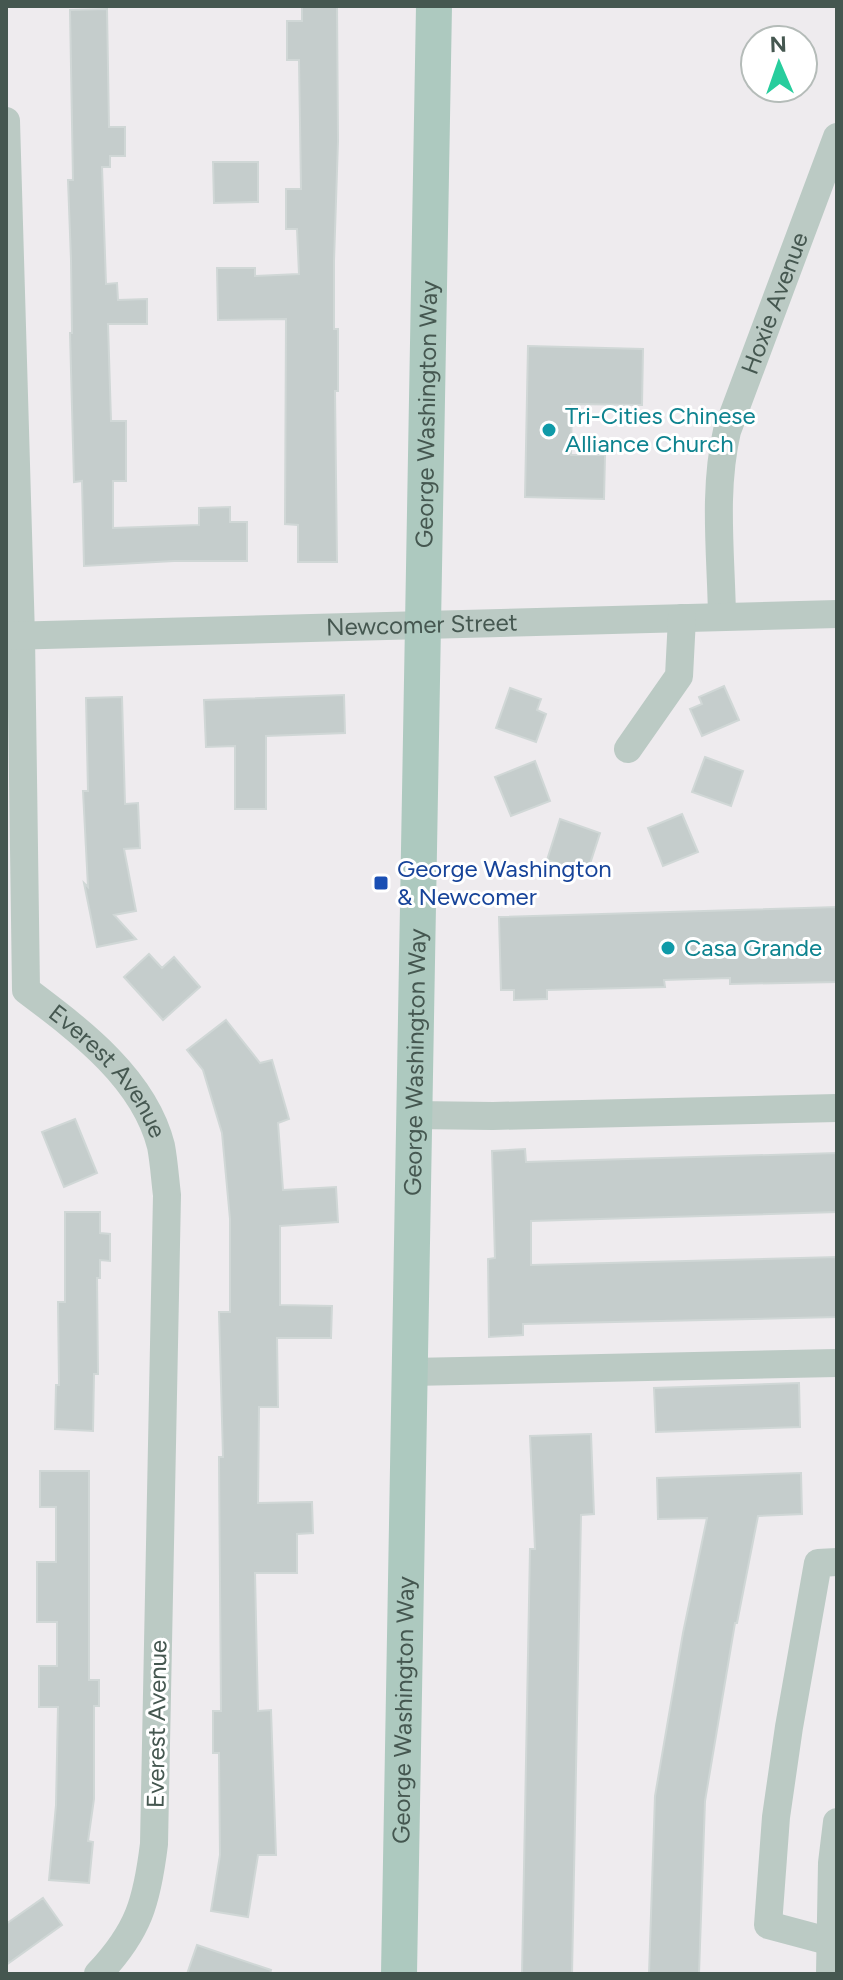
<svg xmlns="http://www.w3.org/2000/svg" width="843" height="1980" viewBox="0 0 843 1980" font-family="Figtree,sans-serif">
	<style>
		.building { fill: #c5cdcc; stroke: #d0d7d6; stroke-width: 2 }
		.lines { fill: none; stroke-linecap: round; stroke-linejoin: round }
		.minor { stroke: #bbcac4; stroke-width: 28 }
		.major { stroke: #adc9bf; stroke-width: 36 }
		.culture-dot { fill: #0f9aa8; stroke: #fff; stroke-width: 3 }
		.transit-dot { fill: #1a4fb4; stroke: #fff; stroke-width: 3 }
		.labels { text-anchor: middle; stroke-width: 6; stroke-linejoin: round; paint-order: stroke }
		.street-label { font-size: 24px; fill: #455750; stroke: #fff }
		.culture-label { font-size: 24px; fill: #0d838f; stroke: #fff; text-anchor: start }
		.transit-label { font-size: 24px; fill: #164399; stroke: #fff; text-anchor: start }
	</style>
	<rect width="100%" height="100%" fill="#eeebee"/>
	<path class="building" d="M 302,6 L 337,6 L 338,141 L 334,261 L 334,329 L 338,329 L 338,391 L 335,391 L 337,562 L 298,562 L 298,525 L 285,524 L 286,319 L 218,320 L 217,268 L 255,268 L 255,276 L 299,274 L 297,229 L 286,229 L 286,189 L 301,189 L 299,60 L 287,60 L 287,21 L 302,21 Z
		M 107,9 L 109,127 L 125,127 L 125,156 L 110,156 L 110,167 L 102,167 L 106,284 L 117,283 L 118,300 L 147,299 L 147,324 L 108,324 L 111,421 L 126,421 L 126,481 L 113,481 L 113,528 L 199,525 L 199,508 L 230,507 L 230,522 L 247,522 L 247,561 L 174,561 L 84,566 L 82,481 L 74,482 L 70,333 L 72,333 L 71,260 L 68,180 L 73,180 L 70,10 Z
		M 213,162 L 258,162 L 258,202 L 214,203 Z
		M 528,346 L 643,349 L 642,405 L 572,404 L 571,455 L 605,455 L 604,499 L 525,497 Z
		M 724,686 L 739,720 L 702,736 L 690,709 L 702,704 L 699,697 Z
		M 510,688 L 541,699 L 537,710 L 546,714 L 536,742 L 496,728 Z
		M 344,695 L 345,733 L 266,736 L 266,809 L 235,809 L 235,746 L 206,747 L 204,700 Z
		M 122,697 L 125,804 L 138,803 L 140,848 L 124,849 L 136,911 L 114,915 L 136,939 L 97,947 L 84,883 L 88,887 L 83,791 L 88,791 L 86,698 Z
		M 705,757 L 743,771 L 731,806 L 692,792 Z
		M 535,761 L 550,801 L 511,816 L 495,777 Z
		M 682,814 L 698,852 L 663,866 L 648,828 Z
		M 560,819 L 600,833 L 587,873 L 547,860 Z
		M 837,907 L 837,982 L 730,984 L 730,978 L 664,980 L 665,987 L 547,990 L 547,999 L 514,1000 L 514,990 L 501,990 L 499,917 Z
		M 149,954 L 162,968 L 174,957 L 200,987 L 163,1020 L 124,977 Z
		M 226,1020 L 260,1063 L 272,1060 L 289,1119 L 278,1123 L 283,1190 L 336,1187 L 338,1222 L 280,1226 L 280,1305 L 332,1306 L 331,1338 L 277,1338 L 278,1407 L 259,1407 L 258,1503 L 312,1502 L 313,1533 L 297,1534 L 297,1573 L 255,1573 L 258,1711 L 271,1710 L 276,1855 L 258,1855 L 248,1917 L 211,1911 L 220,1855 L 219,1753 L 213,1753 L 213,1711 L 221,1711 L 219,1457 L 223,1457 L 219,1312 L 230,1312 L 230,1219 L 222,1133 L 203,1070 L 187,1050 Z
		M 75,1119 L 97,1173 L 64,1187 L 42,1132 Z
		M 525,1149 L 526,1162 L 837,1153 L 837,1212 L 531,1221 L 531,1265 L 837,1257 L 837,1317 L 523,1324 L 523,1335 L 489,1337 L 488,1259 L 495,1258 L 492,1151 Z
		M 65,1212 L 100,1212 L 100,1233 L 110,1234 L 110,1261 L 100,1260 L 100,1278 L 97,1278 L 98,1374 L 94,1374 L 93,1431 L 55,1429 L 56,1385 L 59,1385 L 58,1302 L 65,1302 Z
		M 799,1383 L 800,1427 L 656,1432 L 654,1388 Z
		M 591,1434 L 594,1514 L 581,1515 L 572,1974 L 522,1974 L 530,1549 L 535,1549 L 530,1436 Z
		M 40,1471 L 89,1471 L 89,1680 L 99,1680 L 99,1706 L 94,1706 L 94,1799 L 88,1841 L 93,1842 L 89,1883 L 49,1880 L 56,1805 L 58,1707 L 39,1707 L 39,1666 L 57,1666 L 57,1622 L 37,1622 L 37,1562 L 56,1562 L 56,1507 L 40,1507 Z
		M 801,1473 L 802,1514 L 758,1516 L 737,1623 L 735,1623 L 705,1801 L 699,1974 L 649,1974 L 655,1796 L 683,1633 L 707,1518 L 658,1519 L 657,1478 Z
		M 43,1898 L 62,1925 L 6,1965 L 6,1924 Z
		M 197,1945 L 271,1970 L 270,1974 L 187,1974 Z"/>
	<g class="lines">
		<g class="minor">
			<path id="s1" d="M 6,121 L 21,636 L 26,990 C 79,1030 144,1078 161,1146 C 164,1162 165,1179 167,1195 L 154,1844 C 147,1901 139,1931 98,1974"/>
			<path id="s2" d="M 722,616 C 721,554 713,491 727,431 L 837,137"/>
			<path id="s3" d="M 6,636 L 837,614"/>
			<path d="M 628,749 L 679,676 L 682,618"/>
			<path d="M 414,1115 L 493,1116 L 837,1108"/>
			<path d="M 410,1372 L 837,1363"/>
			<path d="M 828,1941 L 768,1925 L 776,1817 L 789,1727 L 818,1563 L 837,1562"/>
			<path d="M 830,1974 L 832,1863 L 837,1822"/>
		</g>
		<path class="major" id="s4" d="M 399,1974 L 434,6"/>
	</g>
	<g class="culture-dot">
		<circle cx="549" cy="430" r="8"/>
		<circle cx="668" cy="948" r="8"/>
	</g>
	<rect class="transit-dot" x="373" y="875" width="16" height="16" rx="4"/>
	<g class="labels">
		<g class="street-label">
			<text dy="8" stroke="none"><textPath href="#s2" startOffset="322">Hoxie Avenue</textPath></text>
			<text dy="8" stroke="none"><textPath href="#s4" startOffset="1560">George Washington Way</textPath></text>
			<text dy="8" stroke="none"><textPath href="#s3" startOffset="416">Newcomer Street</textPath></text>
			<text dy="8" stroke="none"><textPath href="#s4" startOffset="912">George Washington Way</textPath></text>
			<text dy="8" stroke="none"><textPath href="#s1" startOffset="986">Everest Avenue</textPath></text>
			<text dy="8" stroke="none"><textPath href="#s4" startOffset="264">George Washington Way</textPath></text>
			<text transform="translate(157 1724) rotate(-89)" y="8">Everest Avenue</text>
		</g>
		<g class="culture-label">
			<text x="565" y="424">Tri-Cities Chinese<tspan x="565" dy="28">Alliance Church</tspan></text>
			<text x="684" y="956">Casa Grande</text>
		</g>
		<g class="transit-label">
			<text x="397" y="877">George Washington<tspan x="397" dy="28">&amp; Newcomer</tspan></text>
		</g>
	</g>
	<rect width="843" height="1980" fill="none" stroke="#455750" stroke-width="16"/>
	<g transform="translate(779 64) rotate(358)"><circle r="38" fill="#ffffff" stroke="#b5bcb9" stroke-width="2"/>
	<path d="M0-6L14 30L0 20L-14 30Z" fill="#27cd9d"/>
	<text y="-12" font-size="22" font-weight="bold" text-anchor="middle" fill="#455750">N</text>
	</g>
</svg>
